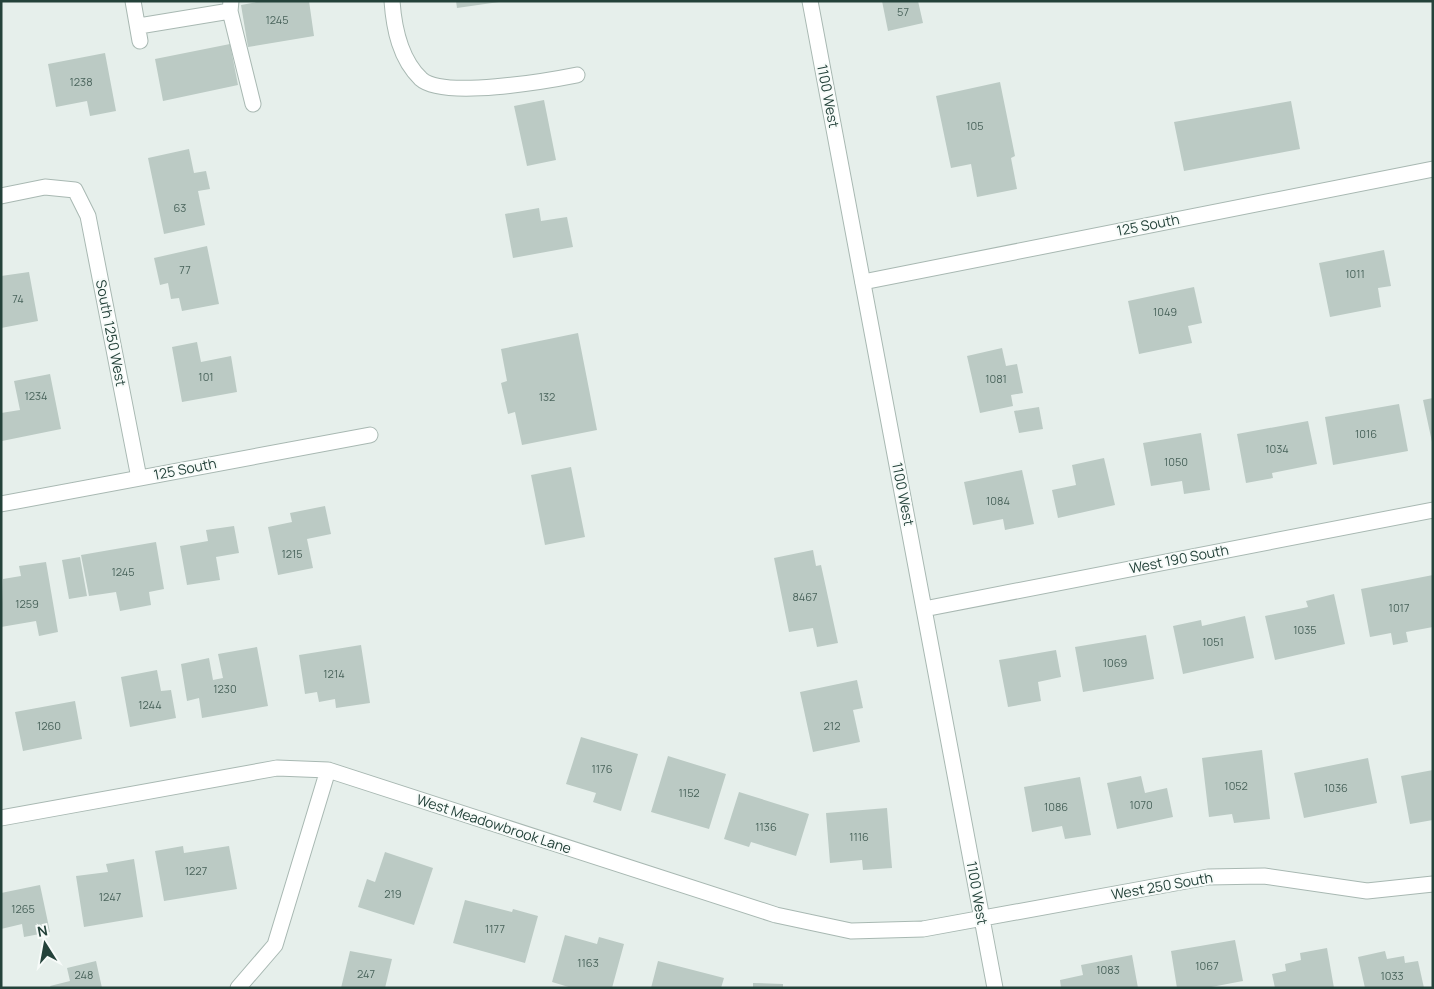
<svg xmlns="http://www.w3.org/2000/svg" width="1434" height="989" viewBox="0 0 1434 989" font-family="Manrope,sans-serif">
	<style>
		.building { fill: #bbcac4 }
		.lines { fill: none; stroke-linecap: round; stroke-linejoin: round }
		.service-casing { stroke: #a8b8b2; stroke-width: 17 }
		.minor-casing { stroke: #a8b8b2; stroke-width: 17 }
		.service { stroke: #fff; stroke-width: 15 }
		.minor { stroke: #fff; stroke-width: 15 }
		.labels { text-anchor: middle; stroke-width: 4; stroke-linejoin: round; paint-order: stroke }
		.number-label { font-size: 11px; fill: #4a645c }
		.street-label { font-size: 14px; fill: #24423a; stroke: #f7fbf9 }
	</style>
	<rect width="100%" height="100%" fill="#e6efeb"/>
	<path class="building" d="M 262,1 L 309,1 L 314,36 L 248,47 L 241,5 Z
		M 456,1 L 499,1 L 499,2 L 457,8 Z
		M 882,1 L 918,1 L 923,23 L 888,31 Z
		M 230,44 L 238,85 L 163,101 L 155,59 Z
		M 105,53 L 116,111 L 90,116 L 87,101 L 56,107 L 48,64 Z
		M 1000,82 L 1015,156 L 1011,158 L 1017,189 L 977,197 L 971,164 L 951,168 L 936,96 Z
		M 544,100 L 556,160 L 527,166 L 514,106 Z
		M 1291,101 L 1300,149 L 1184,171 L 1174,122 Z
		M 189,149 L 194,173 L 206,171 L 210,189 L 198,191 L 205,225 L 164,234 L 148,158 Z
		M 539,208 L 541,221 L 567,217 L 573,247 L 513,258 L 505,214 Z
		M 207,246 L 219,304 L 182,311 L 179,298 L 171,299 L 168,283 L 160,285 L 154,258 Z
		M 1384,250 L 1391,286 L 1378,288 L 1381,307 L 1330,317 L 1319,263 Z
		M 29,272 L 38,321 L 1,328 L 1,276 Z
		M 1194,287 L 1202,323 L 1188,326 L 1192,343 L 1139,354 L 1128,301 Z
		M 578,333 L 597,430 L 522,445 L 515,412 L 508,414 L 501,383 L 507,381 L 501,349 Z
		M 197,342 L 201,362 L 231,356 L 237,392 L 182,402 L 172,347 Z
		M 1002,348 L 1006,366 L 1017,364 L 1023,393 L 1011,395 L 1013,406 L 980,413 L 967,356 Z
		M 50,374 L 61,429 L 2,441 L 1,413 L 20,410 L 14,381 Z
		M 1433,398 L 1433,442 L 1432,442 L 1423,400 Z
		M 1399,404 L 1408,451 L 1333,465 L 1325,417 Z
		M 1039,407 L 1043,429 L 1019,433 L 1014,411 Z
		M 1308,421 L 1317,464 L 1272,473 L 1273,478 L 1246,483 L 1237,434 Z
		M 1201,433 L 1210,490 L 1184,494 L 1182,481 L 1151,486 L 1143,443 Z
		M 1104,458 L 1115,505 L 1058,518 L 1052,490 L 1076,485 L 1072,465 Z
		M 571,467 L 585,537 L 545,545 L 531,475 Z
		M 1022,470 L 1034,524 L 1005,530 L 1003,519 L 973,525 L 964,482 Z
		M 325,506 L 331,534 L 307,539 L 313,568 L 278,575 L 268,527 L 292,522 L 290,513 Z
		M 234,526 L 239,553 L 216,557 L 220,580 L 187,585 L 180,546 L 208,541 L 206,530 Z
		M 156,542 L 164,589 L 149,592 L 151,605 L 120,611 L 116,592 L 89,596 L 81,555 Z
		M 813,550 L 816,566 L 821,565 L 838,643 L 817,647 L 813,628 L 789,632 L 774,558 Z
		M 80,557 L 87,596 L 69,599 L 62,560 Z
		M 46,562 L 58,632 L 39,636 L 36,621 L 1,627 L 3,579 L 21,576 L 19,566 Z
		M 1433,575 L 1433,627 L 1406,632 L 1408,642 L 1393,645 L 1391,633 L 1370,637 L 1361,589 Z
		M 1334,594 L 1345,644 L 1275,660 L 1265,616 L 1308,607 L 1306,601 Z
		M 1245,616 L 1254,658 L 1183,674 L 1173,626 L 1201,620 L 1202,626 Z
		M 1146,635 L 1154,679 L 1083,692 L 1075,647 Z
		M 361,645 L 370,703 L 336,708 L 335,699 L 319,702 L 317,692 L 305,694 L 299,655 Z
		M 257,647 L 268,706 L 202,718 L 199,698 L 187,701 L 181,664 L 209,658 L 213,680 L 223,678 L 218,654 Z
		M 1056,650 L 1061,677 L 1038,682 L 1041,701 L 1008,707 L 999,660 Z
		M 157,670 L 161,691 L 171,690 L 176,718 L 130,727 L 121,677 Z
		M 857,680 L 863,708 L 853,710 L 860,742 L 813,752 L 800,692 Z
		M 75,701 L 82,739 L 23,751 L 15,712 Z
		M 581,737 L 638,754 L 621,811 L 593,802 L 596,793 L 566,784 Z
		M 1262,750 L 1270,819 L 1234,823 L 1232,814 L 1209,817 L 1202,758 Z
		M 668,756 L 726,774 L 709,829 L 651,812 Z
		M 1368,758 L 1377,803 L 1304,818 L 1294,773 Z
		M 1433,770 L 1433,820 L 1410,824 L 1401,776 Z
		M 1141,776 L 1145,793 L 1167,788 L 1173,817 L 1117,829 L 1107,783 Z
		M 1080,777 L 1091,835 L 1065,839 L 1062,826 L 1032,832 L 1024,787 Z
		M 739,792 L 809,814 L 796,856 L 751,842 L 749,847 L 724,839 Z
		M 887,808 L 892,868 L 863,870 L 862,860 L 830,863 L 826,813 Z
		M 183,846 L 184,853 L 229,846 L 237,889 L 164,901 L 155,851 Z
		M 385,852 L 433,868 L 414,925 L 358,907 L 367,879 L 375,882 Z
		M 134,859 L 143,917 L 84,927 L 76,876 L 108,872 L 106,864 Z
		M 40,885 L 50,932 L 24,937 L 22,924 L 1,929 L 1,893 Z
		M 465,900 L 512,912 L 513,909 L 538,916 L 525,963 L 453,943 Z
		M 565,935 L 597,944 L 599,937 L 624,944 L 612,988 L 572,988 L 552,982 Z
		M 1235,940 L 1243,981 L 1206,988 L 1177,988 L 1171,951 Z
		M 1327,948 L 1334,988 L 1275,988 L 1272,974 L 1286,971 L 1285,964 L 1301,960 L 1300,953 Z
		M 350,951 L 392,959 L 385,988 L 341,988 Z
		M 1385,951 L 1387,959 L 1404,956 L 1405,963 L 1418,961 L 1424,988 L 1365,988 L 1358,957 Z
		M 1132,955 L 1138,988 L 1061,988 L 1060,980 L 1083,975 L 1081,965 Z
		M 96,961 L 102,988 L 51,988 L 50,986 L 70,981 L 67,968 Z
		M 658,961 L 724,978 L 721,988 L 651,988 Z
		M 753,983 L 783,984 L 783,988 L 753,988 Z"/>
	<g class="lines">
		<g class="service-casing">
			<path id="service" d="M 133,1 L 140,41
				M 231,1 L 230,11 L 253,104
				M 392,1 C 394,29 400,59 421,79 C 443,99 547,81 577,75
				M 139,26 L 230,11
				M 863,282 L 1433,169"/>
		</g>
		<g class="minor-casing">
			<path id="minor" d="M 810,1 L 995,988
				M 1,196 L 45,187 L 75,190 L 88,216 L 139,478
				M 1,504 L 370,435
				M 924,609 L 1433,510
				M 1,818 L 277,768 L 328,770 L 776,915 L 851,931 L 923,929 L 1208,877 L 1264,876 L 1367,891 L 1433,884
				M 238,988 L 275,945 L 328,770"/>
		</g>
		<use href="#service" class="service"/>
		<use href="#minor" class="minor"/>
	</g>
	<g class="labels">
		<g class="number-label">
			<text x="903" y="16">57</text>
			<text x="277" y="24">1245</text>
			<text x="81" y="86">1238</text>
			<text x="975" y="130">105</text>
			<text x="180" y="212">63</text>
			<text x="185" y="274">77</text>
			<text x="1355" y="278">1011</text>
			<text x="18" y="303">74</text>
			<text x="1165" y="316">1049</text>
			<text x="206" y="381">101</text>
			<text x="996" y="383">1081</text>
			<text x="36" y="400">1234</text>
			<text x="547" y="401">132</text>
			<text x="1366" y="438">1016</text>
			<text x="1277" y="453">1034</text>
			<text x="1176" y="466">1050</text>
			<text x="998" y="505">1084</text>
			<text x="292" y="558">1215</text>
			<text x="123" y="576">1245</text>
			<text x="805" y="601">8467</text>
			<text x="27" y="608">1259</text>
			<text x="1399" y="612">1017</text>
			<text x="1305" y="634">1035</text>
			<text x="1213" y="646">1051</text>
			<text x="1115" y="667">1069</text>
			<text x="334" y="678">1214</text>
			<text x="225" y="693">1230</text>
			<text x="150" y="709">1244</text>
			<text x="49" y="730">1260</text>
			<text x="832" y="730">212</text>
			<text x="602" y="773">1176</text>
			<text x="1236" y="790">1052</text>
			<text x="1336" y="792">1036</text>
			<text x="689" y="797">1152</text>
			<text x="1141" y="809">1070</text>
			<text x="1056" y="811">1086</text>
			<text x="766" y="831">1136</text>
			<text x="859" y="841">1116</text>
			<text x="196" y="875">1227</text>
			<text x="393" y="898">219</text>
			<text x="110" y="901">1247</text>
			<text x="23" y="913">1265</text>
			<text x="495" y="933">1177</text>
			<text x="588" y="967">1163</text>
			<text x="1207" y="970">1067</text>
			<text x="1108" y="974">1083</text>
			<text x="366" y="978">247</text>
			<text x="84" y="979">248</text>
			<text x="1392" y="980">1033</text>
		</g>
		<g class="street-label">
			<text transform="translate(828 96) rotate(79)" y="5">1100 West</text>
			<text transform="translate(1148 225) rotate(-11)" y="5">125 South</text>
			<text transform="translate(111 333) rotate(79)" y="5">South 1250 West</text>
			<text transform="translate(185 469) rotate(-11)" y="5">125 South</text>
			<text transform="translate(903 494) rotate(79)" y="5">1100 West</text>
			<text transform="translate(1179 559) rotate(-11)" y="5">West 190 South</text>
			<text transform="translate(494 824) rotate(18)" y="5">West Meadowbrook Lane</text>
			<text transform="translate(1162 886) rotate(-10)" y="5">West 250 South</text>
			<text transform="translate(977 893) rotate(80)" y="5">1100 West</text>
		</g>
	</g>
	<rect width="1434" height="989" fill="none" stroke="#24423a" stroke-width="5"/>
	<g transform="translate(45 944) rotate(349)" stroke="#f7fbf9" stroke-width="4" paint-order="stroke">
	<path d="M0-4L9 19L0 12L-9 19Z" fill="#24423a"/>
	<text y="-8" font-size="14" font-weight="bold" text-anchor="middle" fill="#24423a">N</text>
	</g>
</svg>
